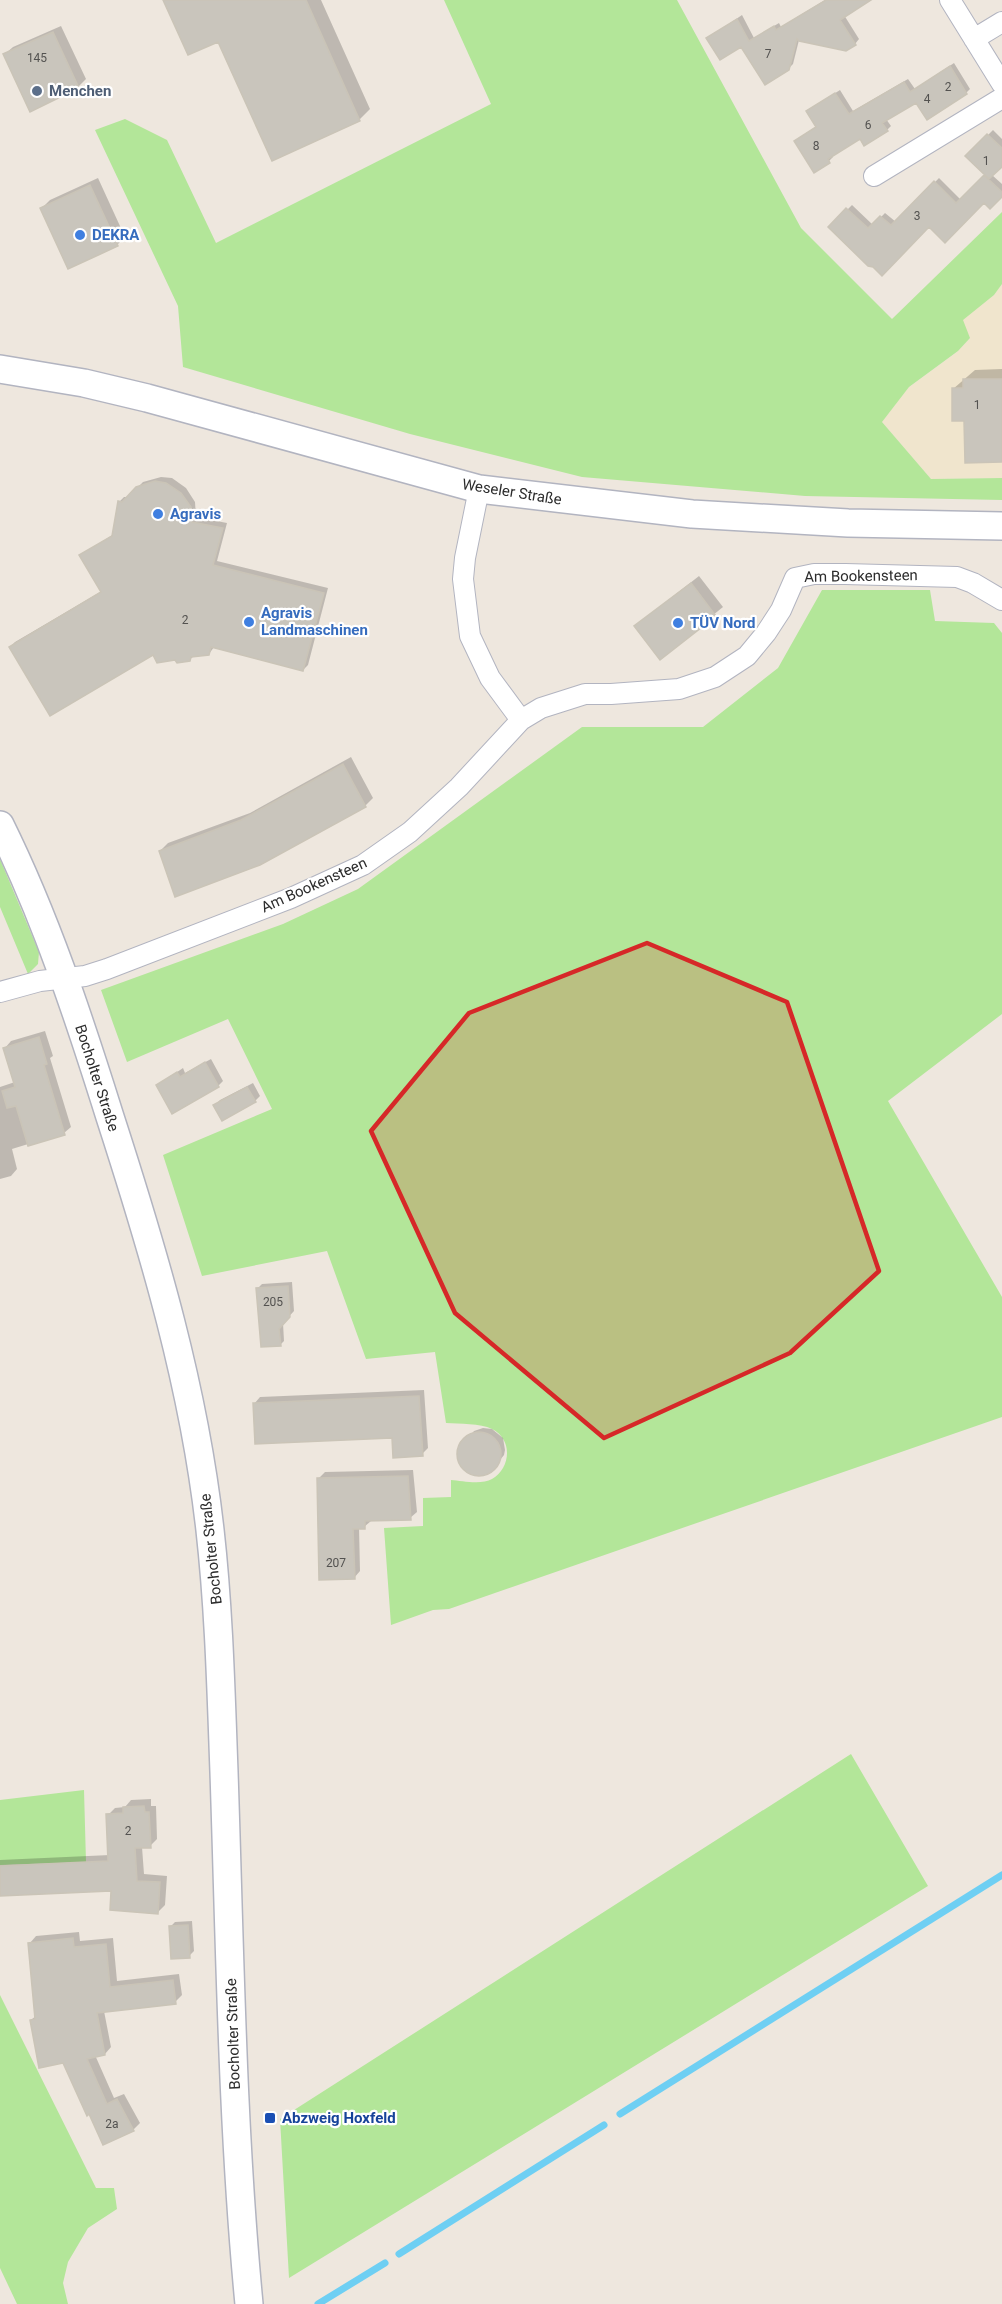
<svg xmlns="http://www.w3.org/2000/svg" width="1002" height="2304" viewBox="0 0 1002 2304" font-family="Roboto,sans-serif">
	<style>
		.education { fill: #f0e5cd }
		.green { fill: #b3e699 }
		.shadow { fill: #0003 }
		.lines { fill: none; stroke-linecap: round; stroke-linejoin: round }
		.stream { stroke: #6ecff3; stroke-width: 7 }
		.building { fill: #c9c5bc; stroke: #cac4b7; stroke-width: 1.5 }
		.street-casing { stroke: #b2b4c0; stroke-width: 22 }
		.secondary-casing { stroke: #b2b4c0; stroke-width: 30 }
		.street { stroke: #fff; stroke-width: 20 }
		.secondary { stroke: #fff; stroke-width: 27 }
		.marked { fill: #d62828; fill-opacity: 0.2; stroke: #d62828; stroke-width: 4.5; stroke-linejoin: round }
		.service-dot { fill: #5c6f8a; stroke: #fff; stroke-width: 2 }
		.shop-dot { fill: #3f7fe0; stroke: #fff; stroke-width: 2 }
		.transit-dot { fill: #1a4fb4; stroke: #fff; stroke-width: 2 }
		.labels { text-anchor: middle; stroke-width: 4.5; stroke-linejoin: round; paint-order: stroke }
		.number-label { font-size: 12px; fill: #535250 }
		.service-label { font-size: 15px; font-weight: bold; fill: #4e5e75; stroke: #fff; text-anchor: start }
		.shop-label { font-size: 15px; font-weight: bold; fill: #366cbe; stroke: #fff; text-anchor: start }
		.street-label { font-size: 15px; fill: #2c2c2c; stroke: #fff }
		.transit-label { font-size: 15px; font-weight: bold; fill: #164399; stroke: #fff; text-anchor: start }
	</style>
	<rect width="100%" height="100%" fill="#eee7de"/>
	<path class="education" d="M 1002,284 L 1002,478 L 931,479 L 882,422 L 908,388 L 957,352 L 970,338 L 962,320 L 994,295 Z"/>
	<path class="green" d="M 444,0 L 677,0 L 801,228 L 892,319 L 1002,212 L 1002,284 L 994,295 L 963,320 L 970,338 L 958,351 L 909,387 L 882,422 L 931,479 L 1002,478 L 1002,500 L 805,496 L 582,477 L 410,434 L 183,367 L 178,306 L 95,130 L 125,119 L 167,140 L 216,243 L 491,104 Z
		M 822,590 L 930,590 L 935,621 L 994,623 L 1002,633 L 1002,1014 L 888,1101 L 1002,1297 L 1002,1417 L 449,1609 L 433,1610 L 391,1625 L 384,1528 L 423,1526 L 423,1498 L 451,1497 L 451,1480 C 462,1481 482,1485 492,1479 C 511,1468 513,1439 492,1429 C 480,1423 460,1424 446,1423 L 435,1352 L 366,1359 L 327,1251 L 202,1276 L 163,1155 L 272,1109 L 228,1019 L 127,1062 L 101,990 L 283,924 L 358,889 L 582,727 L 703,727 L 778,668 Z
		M 0,859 L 39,952 L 38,964 L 28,974 L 0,907 Z
		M 851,1754 L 928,1886 L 289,2278 L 280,2119 Z
		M 84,1790 L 86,1862 L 0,1865 L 0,1800 Z
		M 0,1995 L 96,2188 L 114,2188 L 117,2209 L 88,2228 L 68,2262 L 63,2283 L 68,2304 L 17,2304 L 0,2268 Z"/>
	<path class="shadow" d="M 165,0 L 321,0 L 370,109 L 360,119 L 273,159 L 219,40 Z
		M 825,0 L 868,0 L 844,15 L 859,39 L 855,44 L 799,40 L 793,64 L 788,69 L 742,45 L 708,38 L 742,15 L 754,38 L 779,23 L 781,27 Z
		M 61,26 L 86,79 L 78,87 L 5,54 L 13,47 Z
		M 954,63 L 970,89 L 966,93 L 916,101 L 886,119 L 891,126 L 887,130 L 860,137 L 831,154 L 833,157 L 829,161 L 795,141 L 817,126 L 812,108 L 840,90 L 853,111 L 908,79 L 915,89 Z
		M 993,130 L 1002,139 L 1002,165 L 992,175 L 1002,184 L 1002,195 L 929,225 L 881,274 L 830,227 L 852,205 L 873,225 L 885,213 L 896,222 L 939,178 L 961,200 L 986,174 L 967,156 Z
		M 98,178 L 125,237 L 117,245 L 42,208 L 50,200 Z
		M 1002,369 L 1002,461 L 966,420 L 953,389 L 975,370 Z
		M 161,477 L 172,478 L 186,488 L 195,502 L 196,517 L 227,523 L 217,561 L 328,588 L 308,665 L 303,670 L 214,647 L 209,654 L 194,656 L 189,660 L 153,653 L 10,647 L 15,642 L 102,591 L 81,555 L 114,534 L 119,502 L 124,497 L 128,497 L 143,482 Z
		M 699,576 L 723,607 L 660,658 L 644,619 Z
		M 351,757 L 373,798 L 365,806 L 160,851 L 168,843 L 250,813 Z
		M 45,1031 L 53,1056 L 50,1058 L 71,1127 L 64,1133 L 12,1149 L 17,1169 L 11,1176 L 0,1179 L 0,1087 L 15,1082 L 5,1048 L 11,1041 Z
		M 211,1059 L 223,1081 L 218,1086 L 158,1085 L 183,1068 L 185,1073 Z
		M 253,1083 L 260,1096 L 255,1101 L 215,1105 L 220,1100 Z
		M 292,1282 L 294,1311 L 283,1323 L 284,1341 L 280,1345 L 258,1288 L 262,1284 Z
		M 424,1390 L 428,1448 L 422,1454 L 393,1437 L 254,1404 L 260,1397 Z
		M 483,1428 L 492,1429 L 503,1438 L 505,1450 L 504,1455 L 492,1470 L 482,1474 L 475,1474 L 463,1466 L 459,1455 L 460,1448 L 474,1431 Z
		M 413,1470 L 417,1512 L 410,1518 L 371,1521 L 364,1527 L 359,1527 L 360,1571 L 354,1578 L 318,1479 L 325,1472 Z
		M 151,1799 L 151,1806 L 156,1806 L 157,1839 L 150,1846 L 142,1847 L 144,1874 L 167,1876 L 165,1905 L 158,1912 L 113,1890 L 0,1895 L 0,1860 L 110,1855 L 108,1815 L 115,1808 L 125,1807 L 131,1800 Z
		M 192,1921 L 194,1951 L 189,1956 L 170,1927 L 175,1922 Z
		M 79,1932 L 80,1941 L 113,1938 L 117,1981 L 179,1974 L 182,1995 L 175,2002 L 104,2011 L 111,2047 L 105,2054 L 95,2055 L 114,2098 L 124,2094 L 140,2123 L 133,2130 L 64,2062 L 31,2020 L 37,2015 L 30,1943 L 36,1936 Z"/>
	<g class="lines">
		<path class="stream" d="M 620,2114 L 1002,1875
			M 399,2254 L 604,2125
			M 318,2304 L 385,2263"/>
	</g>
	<path class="building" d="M 163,0 L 306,0 L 360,121 L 272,161 L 218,42 L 188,55 Z
		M 826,0 L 871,0 L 840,20 L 856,45 L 846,51 L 799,41 L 797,39 L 789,70 L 765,85 L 741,47 L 720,60 L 706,38 L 737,19 L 749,41 L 774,26 L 776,30 Z
		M 53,32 L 79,88 L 30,112 L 3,54 Z
		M 950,66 L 967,94 L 927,120 L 916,103 L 882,123 L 888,131 L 864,146 L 860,139 L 828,159 L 830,163 L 814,173 L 794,141 L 816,127 L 806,111 L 835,93 L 849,114 L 904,82 L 910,92 Z
		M 987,134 L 1002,148 L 1002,167 L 989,179 L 965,156 Z
		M 984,175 L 1002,192 L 1002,197 L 990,209 L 984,203 L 945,243 L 929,227 L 882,276 L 873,267 L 868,266 L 828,227 L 846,208 L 868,228 L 880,216 L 891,225 L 934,181 L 956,203 Z
		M 90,185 L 118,246 L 68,269 L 40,208 Z
		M 963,379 L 1002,379 L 1002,462 L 965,463 L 964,421 L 952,421 L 952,388 L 963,388 Z
		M 155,481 L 166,483 L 181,493 L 191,507 L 192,522 L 223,528 L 213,565 L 324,593 L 303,671 L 211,647 L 209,655 L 191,657 L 190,661 L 177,663 L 175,660 L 157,663 L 153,655 L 50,716 L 9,647 L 101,592 L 79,555 L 112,536 L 118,501 L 122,502 L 136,487 Z
		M 691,583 L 716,616 L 660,660 L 634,626 Z
		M 343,764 L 366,807 L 260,865 L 175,897 L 159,851 L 241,820 Z
		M 39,1037 L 47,1064 L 44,1065 L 65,1135 L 28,1146 L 16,1106 L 7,1108 L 2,1091 L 15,1087 L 3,1048 Z
		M 205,1062 L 219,1087 L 172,1114 L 156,1085 L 177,1072 L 180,1077 Z
		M 247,1087 L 256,1102 L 222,1121 L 213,1105 Z
		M 288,1286 L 290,1317 L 279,1329 L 281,1346 L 261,1347 L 256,1288 Z
		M 419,1396 L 423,1456 L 393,1458 L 392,1438 L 255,1444 L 253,1403 Z
		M457 1454a22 22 0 1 1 44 0a22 22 0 1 1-44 0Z
		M 408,1476 L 411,1520 L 365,1521 L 365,1529 L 353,1529 L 355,1579 L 319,1580 L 317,1478 Z
		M 144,1806 L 145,1812 L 149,1812 L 151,1848 L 135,1848 L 137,1881 L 160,1882 L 158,1914 L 110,1910 L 111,1891 L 0,1896 L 0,1866 L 108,1861 L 106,1814 L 123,1813 L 123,1807 Z
		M 188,1925 L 190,1958 L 171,1959 L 169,1926 Z
		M 73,1938 L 74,1947 L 106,1944 L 110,1987 L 173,1980 L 176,2004 L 97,2013 L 105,2055 L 87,2059 L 107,2104 L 117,2099 L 134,2131 L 103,2145 L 89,2114 L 87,2116 L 63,2063 L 39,2068 L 30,2020 L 35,2019 L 28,1943 Z"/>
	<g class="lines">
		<g class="street-casing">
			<path id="street" d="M 950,0 L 1002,84
				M 974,39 L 1002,22
				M 874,176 L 1002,98
				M 479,489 L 465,558 L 463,579 L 470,636 L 490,678 L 521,720
				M 0,992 L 40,981 L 85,976 L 107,969 L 291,898 L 363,865 L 410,832 L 459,787 L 521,720 L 541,708 L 585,694 L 611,694 L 679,689 L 715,677 L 747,656 L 766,633 L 781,610 L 795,578 L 814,574 L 845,574 L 957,577 L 973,583 L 1002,600"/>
		</g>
		<g class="secondary-casing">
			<path id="secondary" d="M 0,369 L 84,383 L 147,398 L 479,489 L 692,514 L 848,523 L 1002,526
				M 0,825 C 46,918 79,1018 110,1117 C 154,1253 194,1387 210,1530 C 219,1610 221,1691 224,1772 C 230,1950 232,2127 249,2304"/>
		</g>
		<use href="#street" class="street"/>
		<use href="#secondary" class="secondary"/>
	</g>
	<path class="marked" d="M 647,943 L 787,1002 L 879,1271 L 790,1353 L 604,1438 L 455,1313 L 371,1131 L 469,1013 Z"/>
	<circle class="service-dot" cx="37" cy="91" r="6"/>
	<g class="shop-dot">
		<circle cx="80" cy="235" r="6"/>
		<circle cx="158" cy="514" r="6"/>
		<circle cx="249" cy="622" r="6"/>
		<circle cx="678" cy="623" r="6"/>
	</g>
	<rect class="transit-dot" x="264" y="2112" width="12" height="12" rx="3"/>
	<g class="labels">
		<g class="number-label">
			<text x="768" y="58">7</text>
			<text x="37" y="62">145</text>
			<text x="948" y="91">2</text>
			<text x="927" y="103">4</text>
			<text x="868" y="129">6</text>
			<text x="816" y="150">8</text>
			<text x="986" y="165">1</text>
			<text x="917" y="220">3</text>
			<text x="977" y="409">1</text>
			<text x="185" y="624">2</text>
			<text x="273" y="1306">205</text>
			<text x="336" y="1567">207</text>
			<text x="128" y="1835">2</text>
			<text x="112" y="2128">2a</text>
		</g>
		<g class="service-label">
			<text x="49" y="96">Menchen</text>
		</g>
		<g class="shop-label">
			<text x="92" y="240">DEKRA</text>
			<text x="170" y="519">Agravis</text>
			<text x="261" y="618">Agravis<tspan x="261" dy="17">Landmaschinen</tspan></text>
			<text x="690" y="628">TÜV Nord</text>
		</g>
		<g class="street-label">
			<text transform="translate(512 492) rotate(9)" y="5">Weseler Straße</text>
			<text transform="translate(861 576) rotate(-1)" y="5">Am Bookensteen</text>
			<text transform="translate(314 885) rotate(-24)" y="5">Am Bookensteen</text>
			<text transform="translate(97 1078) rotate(72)" y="5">Bocholter Straße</text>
			<text transform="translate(211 1549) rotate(-96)" y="5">Bocholter Straße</text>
			<text transform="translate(233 2034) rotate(-92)" y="5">Bocholter Straße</text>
		</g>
		<g class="transit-label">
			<text x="282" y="2123">Abzweig Hoxfeld</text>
		</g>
	</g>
</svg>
